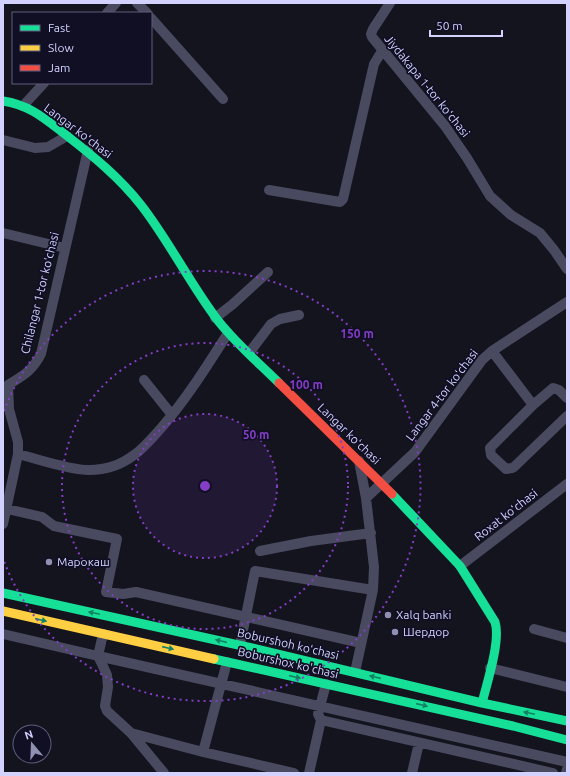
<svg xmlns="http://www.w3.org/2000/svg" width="570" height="776" viewBox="0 0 570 776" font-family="Ubuntu,sans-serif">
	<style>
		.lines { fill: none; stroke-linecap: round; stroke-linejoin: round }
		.street { stroke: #494a60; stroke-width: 10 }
		.fast { stroke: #16e098; stroke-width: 9 }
		.slow { stroke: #ffcf43; stroke-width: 9 }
		.jam { stroke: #f24e42; stroke-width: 9 }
		.oneway { fill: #138264 }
		.ring { fill: none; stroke: #843dc5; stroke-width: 2; stroke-dasharray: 2 4 }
		.poi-dot { fill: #9090b1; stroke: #100f24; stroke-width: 1.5 }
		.labels { text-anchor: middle; stroke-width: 3.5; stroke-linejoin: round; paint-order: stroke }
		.street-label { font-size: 12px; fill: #d3d2ff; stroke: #100f24 }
		.poi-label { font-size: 12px; fill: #d3d2ff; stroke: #100f24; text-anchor: start }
		.centre { fill: #843dc5; stroke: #100f24; stroke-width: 2 }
		.ring-label { font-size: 12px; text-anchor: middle; font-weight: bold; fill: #843dc5; stroke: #100f24; stroke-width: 3.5; stroke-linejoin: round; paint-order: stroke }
	</style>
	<rect width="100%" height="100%" fill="#14141f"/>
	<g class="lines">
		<path class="street" d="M 137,3 L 147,13
			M 390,3 L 373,29 L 371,34 L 372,37 L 445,126 L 467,158 L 490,196 L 511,215 L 540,233 L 554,250 L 567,269
			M 107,13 L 116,3
			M 151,18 L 223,99
			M 23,106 L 44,83
			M 3,140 L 35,148 L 48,147 L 67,136
			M 269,190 L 340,202 L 343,199 L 374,64 L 382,51
			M 3,233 L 65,248
			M 215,318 L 233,304 L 268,272
			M 492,351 L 533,405 L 490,448 L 491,455 L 506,469 L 512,468 L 514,467 L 567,416
			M 249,353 L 271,324 L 280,319 L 299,315
			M 144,380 L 172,415
			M 533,405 L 553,388 L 559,390 L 567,398
			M 18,454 C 38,459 69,470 89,470 C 105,470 121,465 134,455 C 144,448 153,437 162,427 C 187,398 207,366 228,333
			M 366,498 L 415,452 L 482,360 L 492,351 L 567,302
			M 7,509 L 42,517 L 54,526 L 117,539 L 106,592 L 123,594 L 136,592 L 361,643
			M 3,524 L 18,454 L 18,442 L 9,409 L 8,385 C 24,375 32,371 41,354 L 88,150
			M 260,551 L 311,541 L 371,533
			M 460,566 L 567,484
			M 534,629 L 567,638
			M 3,634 L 98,656 L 102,664 L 107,675 L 108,687 L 105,706 L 107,711 L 131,733 L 164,773
			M 103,634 L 98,656 L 567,762
			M 240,645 L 255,571 L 373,590
			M 490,668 L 567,687
			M 355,672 L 373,590 L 374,567 L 366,498 L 359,461
			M 326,684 L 318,714 L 321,720 L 553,773
			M 131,733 L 203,752 L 294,773
			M 203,752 L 227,662
			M 309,773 L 321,720
			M 412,773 L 419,743
			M 566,773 L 567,769"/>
		<path class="fast" d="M 3,101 C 30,105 45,119 66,135 C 93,156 119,177 141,205 C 169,241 189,282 216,318 C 234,342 258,362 279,383
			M 392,494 L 460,566 L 495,622 C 501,640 487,683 482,703
			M 3,593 L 252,648 L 482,703 L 567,721
			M 214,659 L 513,726 L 567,740"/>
		<path class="slow" d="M 3,611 L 214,659"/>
		<path class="jam" d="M 279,383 L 392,494"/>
	</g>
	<defs><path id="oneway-solid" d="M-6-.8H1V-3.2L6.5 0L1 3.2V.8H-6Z"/></defs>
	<g class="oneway">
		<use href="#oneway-solid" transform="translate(94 613) rotate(-168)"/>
		<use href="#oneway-solid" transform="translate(41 620) rotate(13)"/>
		<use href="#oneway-solid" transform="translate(221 641) rotate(-167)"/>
		<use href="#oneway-solid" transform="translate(168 648) rotate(13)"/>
		<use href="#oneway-solid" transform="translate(295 677) rotate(13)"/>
		<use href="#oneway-solid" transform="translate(375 677) rotate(-167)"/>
		<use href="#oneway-solid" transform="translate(422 705) rotate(13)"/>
		<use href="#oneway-solid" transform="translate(529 713) rotate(-168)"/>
	</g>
	<circle cx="205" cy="486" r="72" fill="#843dc5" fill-opacity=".12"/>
	<g class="ring">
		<circle cx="205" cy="486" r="72"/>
		<circle cx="205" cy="486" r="143"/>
		<path d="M4 411A215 215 0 1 1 4 561"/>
	</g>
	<g class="poi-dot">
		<circle cx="49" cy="562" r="4"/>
		<circle cx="388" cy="615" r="4"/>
		<circle cx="395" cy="632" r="4"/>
	</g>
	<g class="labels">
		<g class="street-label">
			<text transform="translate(427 86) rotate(51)" y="4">Jiydakapa 1-tor koʻchasi</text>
			<text transform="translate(78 131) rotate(37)" y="4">Langar koʻchasi</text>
			<text transform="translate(40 293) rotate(-76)" y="4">Chilangar 1-tor koʻchasi</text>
			<text transform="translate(442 395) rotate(-53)" y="4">Langar 4-tor koʻchasi</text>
			<text transform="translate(349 434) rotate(44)" y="4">Langar koʻchasi</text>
			<text transform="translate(506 515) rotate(-38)" y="4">Roxat koʻchasi</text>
			<text transform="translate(288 644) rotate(13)" y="4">Boburshoh koʻchasi</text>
			<text transform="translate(288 663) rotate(13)" y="4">Boburshox ko'chasi</text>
		</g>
		<g class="poi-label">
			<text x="57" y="566">Марокаш</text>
			<text x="396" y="619">Xalq banki</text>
			<text x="403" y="636">Шердор</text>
		</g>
	</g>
	<circle cx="205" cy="486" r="6" class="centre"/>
	<g class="ring-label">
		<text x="357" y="338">150 m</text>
		<text x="306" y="389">100 m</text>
		<text x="256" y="439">50 m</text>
	</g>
	<rect width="570" height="776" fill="none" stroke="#d3d2ff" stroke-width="8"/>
	<rect x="12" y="12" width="140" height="72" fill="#100f24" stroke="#5e5d7c"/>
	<rect x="20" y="25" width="20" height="6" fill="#16e098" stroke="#5e5d7c"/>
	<text x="48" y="32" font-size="12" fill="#d3d2ff">Fast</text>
	<rect x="20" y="45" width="20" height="6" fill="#ffcf43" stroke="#5e5d7c"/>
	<text x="48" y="52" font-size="12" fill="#d3d2ff">Slow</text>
	<rect x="20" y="65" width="20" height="6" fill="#f24e42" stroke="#5e5d7c"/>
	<text x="48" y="72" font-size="12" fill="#d3d2ff">Jam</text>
	<g transform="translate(32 744) rotate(341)"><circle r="19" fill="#100f24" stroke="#5e5d7c"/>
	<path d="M0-3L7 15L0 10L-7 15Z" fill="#9090b1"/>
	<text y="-6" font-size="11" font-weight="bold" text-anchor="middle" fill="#d3d2ff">N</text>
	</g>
	<path d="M430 30v6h72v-6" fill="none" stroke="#d3d2ff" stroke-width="2"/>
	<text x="436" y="30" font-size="12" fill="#d3d2ff" stroke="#100f24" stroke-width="3" paint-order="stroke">50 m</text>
</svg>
